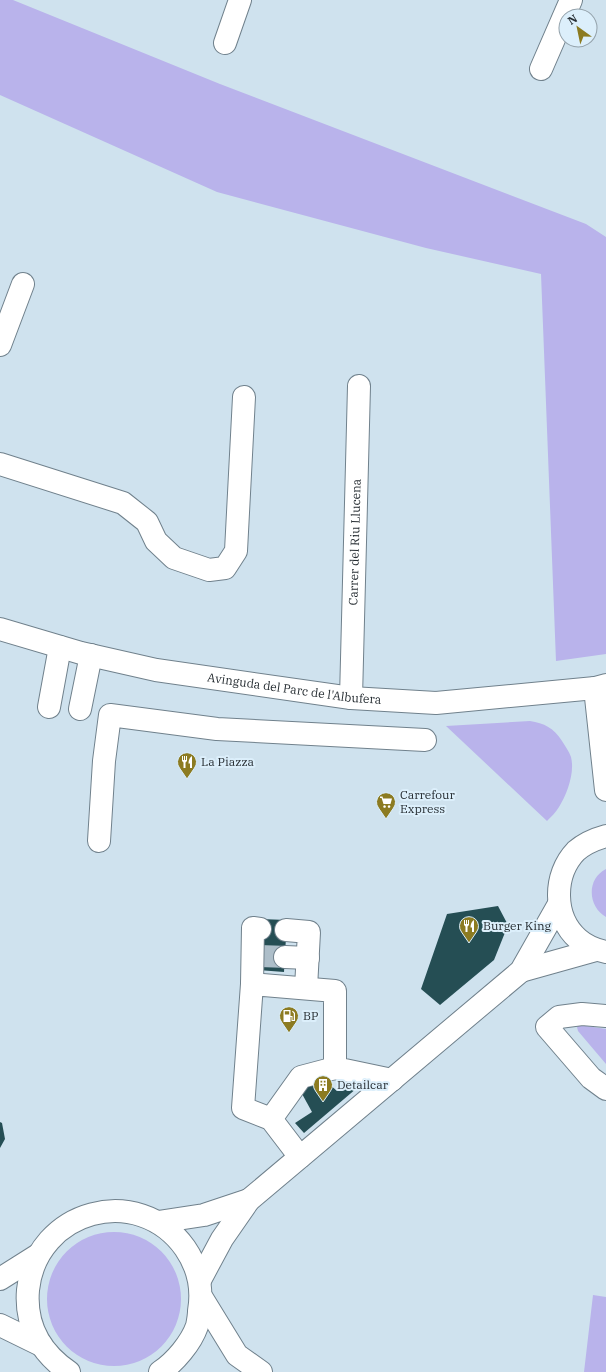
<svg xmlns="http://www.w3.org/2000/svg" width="606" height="1372" viewBox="0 0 606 1372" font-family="'IBM Plex Serif',serif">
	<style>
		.green { fill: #b9b3eb }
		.building { fill: #254e54 }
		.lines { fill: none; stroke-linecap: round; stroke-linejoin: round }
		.minor-tunnel { stroke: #adbec9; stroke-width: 22; stroke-dasharray: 22 11; stroke-linecap: butt }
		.minor-casing { stroke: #70818c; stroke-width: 24 }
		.minor { stroke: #fff; stroke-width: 22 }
		.labels { text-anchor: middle; stroke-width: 4; stroke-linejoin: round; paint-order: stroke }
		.street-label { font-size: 12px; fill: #272e33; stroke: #dceffb }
		.poi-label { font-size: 12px; fill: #272e33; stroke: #dceffb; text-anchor: start }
	</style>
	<rect width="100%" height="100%" fill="#cfe2ee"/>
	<path class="green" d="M 0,0 L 13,0 L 220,84 L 586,224 L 606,237 L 606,654 L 556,661 L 541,274 L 426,248 L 217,192 L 0,95 Z
		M 530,721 C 544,723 554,728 562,741 C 565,746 569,751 571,757 C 575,773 567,794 559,807 C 556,812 551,817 547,821 L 446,726 Z
		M 606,869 L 606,917 C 588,907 586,879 606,869 Z
		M 579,1025 L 606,1029 L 606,1064 L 578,1031 L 577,1027 Z
		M47 1299a67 67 0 1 1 134 0a67 67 0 1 1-134 0Z
		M 593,1295 L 606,1297 L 606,1372 L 584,1372 Z"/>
	<path class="building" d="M 498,906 L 508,925 L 494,960 L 440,1005 L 421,989 L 447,914 Z
		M 260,919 L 287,920 L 284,972 L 258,970 Z
		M 319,1076 L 336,1090 L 353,1076 L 357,1088 L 304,1133 L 295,1123 L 312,1112 L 301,1092 Z
		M 0,1122 L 2,1123 L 5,1139 L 0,1148 Z"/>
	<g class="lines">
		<path class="minor-tunnel" d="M 259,956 L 285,957"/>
		<g class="minor-casing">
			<g id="minor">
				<path d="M 225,43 L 240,0"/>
				<path d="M 541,69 L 571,0"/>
				<path d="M 0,345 L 23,284"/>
				<path d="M 0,464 L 123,503 L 147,522 L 156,541 L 174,558 L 209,570 L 225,568 L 236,551 L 244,397"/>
				<path id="s1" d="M 0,629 L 81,653 L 156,670 L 351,698 L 436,703 L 595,688 L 606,685"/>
				<path d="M 595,688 L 606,790"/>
				<path id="s2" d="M 351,698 L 359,386"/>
				<path d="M 49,707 L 60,647"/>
				<path d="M 80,709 L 91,655"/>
				<path d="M 606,836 C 595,839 585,843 576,851 C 553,875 553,917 578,939 C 586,946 596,950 606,952"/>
				<path d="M 99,841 L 104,761 L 110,715 L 217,729 L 425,740"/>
				<path d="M 286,930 L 309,932 L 306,988"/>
				<path d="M 285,957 L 308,958"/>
				<path d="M 521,971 L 596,950"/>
				<path d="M 252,984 L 253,928 L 260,929"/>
				<path d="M 606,1016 L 582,1014 L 559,1017 L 547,1027 L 591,1078 L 606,1089"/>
				<path d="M 271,1119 L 301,1077 L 335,1068"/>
				<path d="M 300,1157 L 271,1119 L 243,1108 L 252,984 L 335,991 L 335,1068 L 392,1080"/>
				<path d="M 158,1222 L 204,1215 L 249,1200"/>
				<path d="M 0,1279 L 38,1255"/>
				<path d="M 200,1280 L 222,1239 L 249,1200 L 521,971 L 559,904"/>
				<path d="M 202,1298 L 237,1355 L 261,1372"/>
				<path d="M 0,1325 L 41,1345"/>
				<path d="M 69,1372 C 41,1353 25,1325 28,1290 C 36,1210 138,1182 185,1248 C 198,1267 203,1288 199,1311 C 199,1315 198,1321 197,1326 C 191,1343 175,1362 160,1372"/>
			</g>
		</g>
		<use href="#minor" class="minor"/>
	</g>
	<defs>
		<g id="restaurant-pin" transform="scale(1)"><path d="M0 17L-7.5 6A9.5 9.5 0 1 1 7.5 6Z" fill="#8c7b21" stroke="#dceffb"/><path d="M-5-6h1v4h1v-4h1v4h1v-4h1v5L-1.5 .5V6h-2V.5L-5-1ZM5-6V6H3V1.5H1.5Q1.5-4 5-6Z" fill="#fff"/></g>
		<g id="supermarket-pin" transform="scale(1)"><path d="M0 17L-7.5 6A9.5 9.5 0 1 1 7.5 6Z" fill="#8c7b21" stroke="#dceffb"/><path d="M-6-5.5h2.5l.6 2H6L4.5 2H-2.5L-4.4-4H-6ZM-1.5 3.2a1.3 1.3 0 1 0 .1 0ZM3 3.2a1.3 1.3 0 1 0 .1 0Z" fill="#fff"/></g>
		<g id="fuel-pin" transform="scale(1)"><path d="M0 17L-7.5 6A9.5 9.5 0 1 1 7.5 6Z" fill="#8c7b21" stroke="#dceffb"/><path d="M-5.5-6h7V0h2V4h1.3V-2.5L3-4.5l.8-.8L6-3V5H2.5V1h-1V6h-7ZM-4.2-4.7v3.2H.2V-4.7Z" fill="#fff"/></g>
		<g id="building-pin" transform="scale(1)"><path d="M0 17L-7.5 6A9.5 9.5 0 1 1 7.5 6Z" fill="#8c7b21" stroke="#dceffb"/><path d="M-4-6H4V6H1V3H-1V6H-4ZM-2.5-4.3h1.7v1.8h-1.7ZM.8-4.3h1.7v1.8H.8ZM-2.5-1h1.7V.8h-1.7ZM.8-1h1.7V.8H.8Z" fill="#fff"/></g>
	</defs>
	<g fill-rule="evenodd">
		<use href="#restaurant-pin" x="187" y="762"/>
		<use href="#supermarket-pin" x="386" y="802"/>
		<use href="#restaurant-pin" x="469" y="926"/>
		<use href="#fuel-pin" x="289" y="1016"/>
		<use href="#building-pin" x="323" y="1085"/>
	</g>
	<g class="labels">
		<g class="street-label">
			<text dy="4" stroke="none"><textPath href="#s2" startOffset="156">Carrer del Riu Llucena</textPath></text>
			<text dy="4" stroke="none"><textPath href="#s1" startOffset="301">Avinguda del Parc de l'Albufera</textPath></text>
		</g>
		<g class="poi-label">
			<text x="201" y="766">La Piazza</text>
			<text x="400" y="799">Carrefour<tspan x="400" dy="14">Express</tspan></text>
			<text x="483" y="930">Burger King</text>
			<text x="303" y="1020">BP</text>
			<text x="337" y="1089">Detailcar</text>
		</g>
	</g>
	<g transform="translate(578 28) rotate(327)"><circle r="19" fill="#dceffb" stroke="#94a2ab"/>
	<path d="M0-3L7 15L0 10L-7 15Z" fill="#8c7b21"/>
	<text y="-6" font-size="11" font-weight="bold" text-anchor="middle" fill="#272e33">N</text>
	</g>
</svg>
